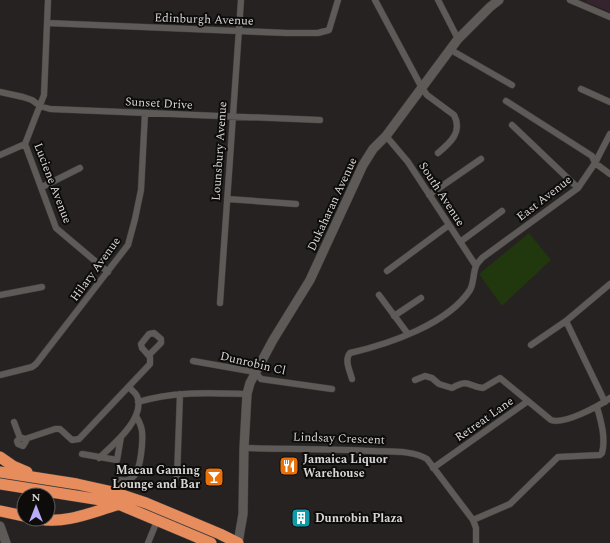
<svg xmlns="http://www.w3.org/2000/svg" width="610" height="543" viewBox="0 0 610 543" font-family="Spectral,serif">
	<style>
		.education { fill: #35242e }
		.green { fill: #21370d }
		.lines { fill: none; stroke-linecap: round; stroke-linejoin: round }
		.street-casing { stroke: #3f3d3b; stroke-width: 7 }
		.secondary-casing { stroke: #3f3d3b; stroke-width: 10 }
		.highway-casing { stroke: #3f3d3b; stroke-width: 12 }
		.street { stroke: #5d5a58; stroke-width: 6 }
		.secondary { stroke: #5d5a58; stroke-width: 9 }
		.highway { stroke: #e68c5d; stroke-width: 11 }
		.labels { text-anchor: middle; stroke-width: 4; stroke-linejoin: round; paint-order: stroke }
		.street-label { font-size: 12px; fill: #d9d7d6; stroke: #0d0c0b }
		.poi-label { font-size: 12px; font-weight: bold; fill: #d9d7d6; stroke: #0d0c0b; text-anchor: start }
	</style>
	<rect width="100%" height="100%" fill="#252221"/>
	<path class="education" d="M 587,0 L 610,0 L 610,12 L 586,2 Z"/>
	<path class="green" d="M 529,233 L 551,260 L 502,306 L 479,274 Z"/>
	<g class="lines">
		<g class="street-casing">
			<path id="street" d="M 48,0 L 44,95 L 25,144 L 56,228 L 108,272
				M 375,0 L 422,88 L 427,95 L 454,115 C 463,132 450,143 438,153
				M 438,0 L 458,39
				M 570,0 L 610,17
				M 47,23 L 287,33 L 318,33 L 329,30 L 338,0
				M 451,50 L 512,85
				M 581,89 L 610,102
				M 0,92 L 23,97 L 32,100 L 40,106 L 50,109 L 320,120
				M 506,101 L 592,156 L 595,163 L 610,174
				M 512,125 L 578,188
				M 386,136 L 408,162 L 476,266
				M 0,155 L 25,144
				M 42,187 L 80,168
				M 429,195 L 481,159
				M 227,199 L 296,204
				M 460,242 L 502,211
				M 387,271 L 449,225
				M 0,295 L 42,287
				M 379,295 L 408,334
				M 220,303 L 241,0
				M 394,316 L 421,298
				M 566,321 L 605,402
				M 531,345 L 566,321 L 610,284
				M 193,361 L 255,372 L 261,379 L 332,389
				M 0,375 L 32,367 L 36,364 L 128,245 L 135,219 L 141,190 L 145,113
				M 352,379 C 350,371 344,360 350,353 C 389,344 448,324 470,290 C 474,283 473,273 476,266 C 477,263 480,261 482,258 L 578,188 L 595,163 L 610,134
				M 415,380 L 425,376 L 432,378 L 439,384 L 452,388 C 470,378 468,387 483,388 L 500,378 L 551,420 C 564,425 599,406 610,398
				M 138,402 C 174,391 210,393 247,394
				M 14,422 L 20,438 L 23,438 L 26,441 L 23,446 L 18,444 L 17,441 L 20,438
				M 25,439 L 55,429 L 60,429 L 72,440 L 79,439 L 150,364 L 150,357 L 142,348 L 141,344 L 149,334 L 154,333 L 161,339 L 161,343 L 149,355
				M 244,448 C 287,449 330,449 373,451 C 390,452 412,450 427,459 L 473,520 L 476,528 L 476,543
				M 82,454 L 117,460 L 121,437
				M 99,458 C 113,445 146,418 137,396 C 135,392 131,390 129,387
				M 433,468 L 528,401
				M 177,477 L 180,394
				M 120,480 C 125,481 130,481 134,476 C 141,469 143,441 142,431 C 141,425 139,421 136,416
				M 473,520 L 510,504 L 558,457 L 600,455 L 602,453 C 606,438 601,421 597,407
				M 148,543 L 157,521"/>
		</g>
		<g class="secondary-casing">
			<path id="secondary" d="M 0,526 L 6,543
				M 238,543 L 243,514 L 244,448 L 247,394 L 250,383 L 273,340 L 310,280 L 363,165 L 373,149 L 386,136 L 458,39 L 490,7 L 499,0"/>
		</g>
		<g class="highway-casing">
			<path id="highway" d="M 0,457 L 13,466 L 27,472
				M 0,472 L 77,484 L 113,492 L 146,503 L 220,534 L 238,543
				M 0,484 L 101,500 L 118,504 L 211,543
				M 0,511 L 24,516
				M 39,519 C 66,524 92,512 117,505"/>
		</g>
		<use href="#street" class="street"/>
		<use href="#secondary" class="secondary"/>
		<use href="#highway" class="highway"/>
	</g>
	<defs>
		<g id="restaurant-square" transform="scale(1)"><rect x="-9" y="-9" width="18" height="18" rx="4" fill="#e8710a" stroke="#0d0c0b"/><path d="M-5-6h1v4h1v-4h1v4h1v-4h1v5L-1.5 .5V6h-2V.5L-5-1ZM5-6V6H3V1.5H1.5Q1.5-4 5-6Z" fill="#fff"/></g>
		<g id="bar-square" transform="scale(1)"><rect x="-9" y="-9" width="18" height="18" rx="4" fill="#e8710a" stroke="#0d0c0b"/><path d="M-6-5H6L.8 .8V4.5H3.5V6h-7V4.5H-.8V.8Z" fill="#fff"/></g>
		<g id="building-square" transform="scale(1)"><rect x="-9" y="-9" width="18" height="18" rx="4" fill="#0f9aa8" stroke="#0d0c0b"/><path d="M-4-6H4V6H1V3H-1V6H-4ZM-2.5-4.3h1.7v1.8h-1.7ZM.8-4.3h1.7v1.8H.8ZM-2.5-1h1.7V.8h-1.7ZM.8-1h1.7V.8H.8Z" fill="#fff"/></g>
	</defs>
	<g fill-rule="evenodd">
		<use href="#restaurant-square" x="289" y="466"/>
		<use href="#bar-square" x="214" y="477"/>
		<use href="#building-square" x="301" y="518"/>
	</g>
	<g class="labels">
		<g class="street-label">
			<text transform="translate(204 19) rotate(2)" y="4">Edinburgh Avenue</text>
			<text transform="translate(159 103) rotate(3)" y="4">Sunset Drive</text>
			<text transform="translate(219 151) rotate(-86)" y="4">Lounsbury Avenue</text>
			<text transform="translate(53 183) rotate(69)" y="4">Luciene Avenue</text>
			<text transform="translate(442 194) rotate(57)" y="4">South Avenue</text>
			<text transform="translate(544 198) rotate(-38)" y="4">East Avenue</text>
			<text transform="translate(332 204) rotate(-65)" y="4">Dukaharan Avenue</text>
			<text transform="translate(95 269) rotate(-54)" y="4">Hilary Avenue</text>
			<text transform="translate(253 363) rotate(13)" y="4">Dunrobin Cl</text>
			<text transform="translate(484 419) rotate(-35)" y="4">Retreat Lane</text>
			<text transform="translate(339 438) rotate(2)" y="4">Lindsay Crescent</text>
		</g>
		<g class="poi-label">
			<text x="303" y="463">Jamaica Liquor<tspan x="303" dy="14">Warehouse</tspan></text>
			<text x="200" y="474" text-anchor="end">Macau Gaming<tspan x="200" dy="14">Lounge and Bar</tspan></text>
			<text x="315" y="522">Dunrobin Plaza</text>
		</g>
	</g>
	<g transform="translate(36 507)"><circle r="19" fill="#0d0c0b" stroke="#5f5d5c"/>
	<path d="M0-3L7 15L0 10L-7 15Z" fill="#b8abf7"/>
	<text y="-6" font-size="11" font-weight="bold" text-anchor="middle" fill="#d9d7d6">N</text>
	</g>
</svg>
